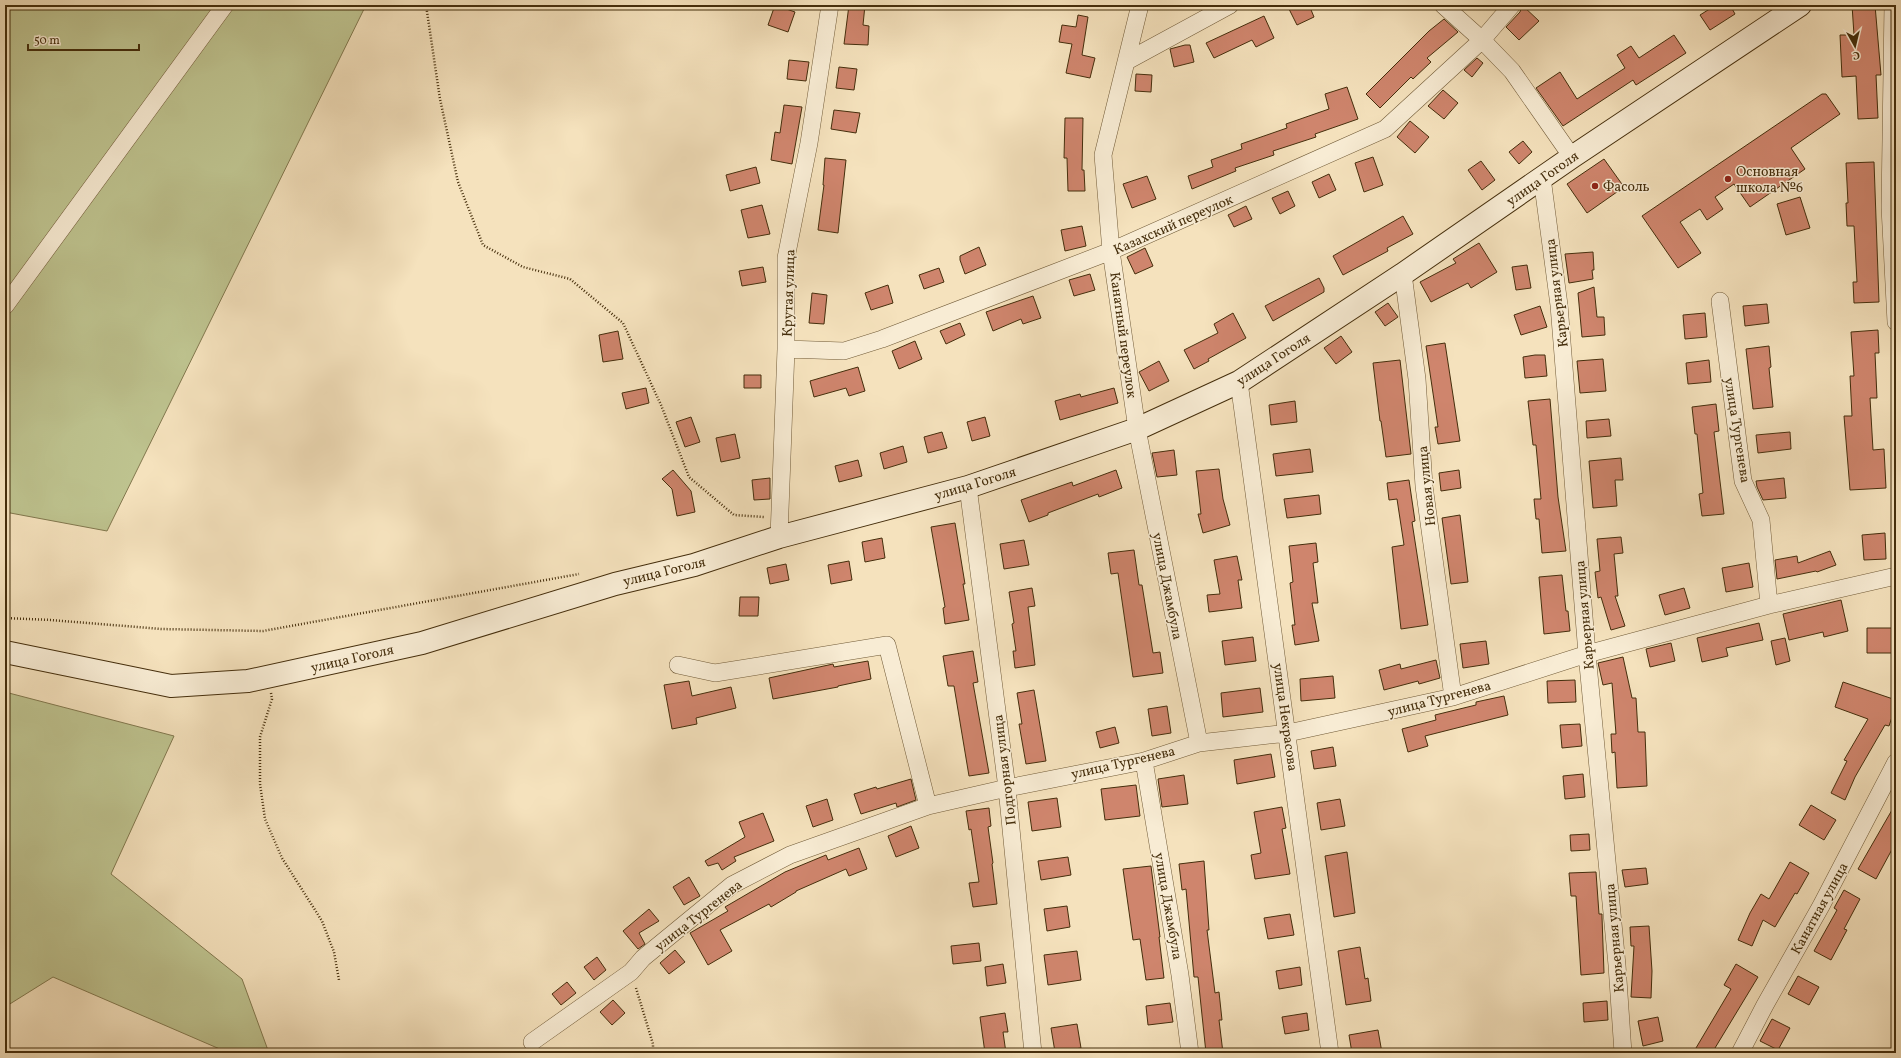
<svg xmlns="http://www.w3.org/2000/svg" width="1901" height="1058" viewBox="0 0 1901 1058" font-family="Vollkorn,serif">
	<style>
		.green { fill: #bec38f; stroke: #82784e }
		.building { fill: #cf856d; stroke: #452e0c }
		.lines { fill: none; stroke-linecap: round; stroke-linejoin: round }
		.street-casing { stroke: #715b38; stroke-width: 18 }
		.secondary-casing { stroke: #452e0c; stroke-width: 24 }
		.path { stroke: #452e0c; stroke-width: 2.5; stroke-dasharray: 1 2; stroke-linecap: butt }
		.street { stroke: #f8ecd4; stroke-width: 17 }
		.secondary { stroke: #f8ecd4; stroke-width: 22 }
		.poi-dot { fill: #8f2418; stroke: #f8ecd4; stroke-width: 1.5 }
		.labels { text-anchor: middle; stroke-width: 3; stroke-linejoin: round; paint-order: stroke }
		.poi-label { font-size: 14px; fill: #452e0c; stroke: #f8ecd4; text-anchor: start }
		.street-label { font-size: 14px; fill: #452e0c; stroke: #f8ecd4 }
	</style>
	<rect width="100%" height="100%" fill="#f5e2bd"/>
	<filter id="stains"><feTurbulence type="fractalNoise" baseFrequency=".005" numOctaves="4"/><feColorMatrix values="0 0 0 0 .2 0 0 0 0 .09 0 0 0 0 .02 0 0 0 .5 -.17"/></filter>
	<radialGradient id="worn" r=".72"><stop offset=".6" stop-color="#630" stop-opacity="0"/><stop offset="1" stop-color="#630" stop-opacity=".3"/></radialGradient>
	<path class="green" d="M 5,5 L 366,5 L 107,531 L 5,512 Z
		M 5,692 L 174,736 L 111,874 L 242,979 L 269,1053 L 229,1053 L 53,977 L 5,1007 Z"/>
	<path class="building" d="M 775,5 L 795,12 L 788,32 L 768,25 Z
		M 849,5 L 865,5 L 863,25 L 869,26 L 868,45 L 844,44 Z
		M 1287,5 L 1309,5 L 1314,17 L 1297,25 Z
		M 1522,5 L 1539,21 L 1519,40 L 1506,27 L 1520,12 Z
		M 1716,5 L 1730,5 L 1735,14 L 1710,30 L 1700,15 Z
		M 1852,5 L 1875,5 L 1881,75 L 1876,75 L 1878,118 L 1858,119 L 1856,76 L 1842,77 L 1840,35 L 1854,35 Z
		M 1078,15 L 1088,17 L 1082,55 L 1095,58 L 1090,78 L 1066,73 L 1072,44 L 1059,42 L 1062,25 L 1076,27 Z
		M 1264,16 L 1274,38 L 1256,47 L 1252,40 L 1214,58 L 1206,43 Z
		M 1444,19 L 1458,32 L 1427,58 L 1431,62 L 1413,79 L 1411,77 L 1380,108 L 1366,94 L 1429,31 Z
		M 1674,35 L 1686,53 L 1636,85 L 1633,80 L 1563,126 L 1536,88 L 1560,72 L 1577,99 L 1625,68 L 1617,55 L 1631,46 L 1639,58 Z
		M 1185,45 L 1190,45 L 1194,62 L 1174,67 L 1170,49 Z
		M 1477,58 L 1483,63 L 1472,77 L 1464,70 Z
		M 789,60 L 809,62 L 806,81 L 787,79 Z
		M 839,67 L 857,69 L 854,90 L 836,88 Z
		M 1136,74 L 1152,75 L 1151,92 L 1135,91 Z
		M 1347,87 L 1358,119 L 1315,134 L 1316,137 L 1273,151 L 1274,155 L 1235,168 L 1236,171 L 1192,189 L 1188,176 L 1213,167 L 1211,160 L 1242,149 L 1241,144 L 1287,128 L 1286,124 L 1329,109 L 1325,94 Z
		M 1443,90 L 1458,103 L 1444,119 L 1428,106 Z
		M 1822,94 L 1826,94 L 1840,114 L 1791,148 L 1805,169 L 1750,207 L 1734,184 L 1715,197 L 1723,209 L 1707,220 L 1700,209 L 1680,222 L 1701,253 L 1678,268 L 1642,216 Z
		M 784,105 L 802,107 L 792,164 L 771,160 L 775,132 L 780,133 Z
		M 834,110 L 860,113 L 856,133 L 831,129 Z
		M 1065,118 L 1083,118 L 1082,170 L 1084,170 L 1085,191 L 1068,191 L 1067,158 L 1064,158 Z
		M 1410,121 L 1429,137 L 1415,153 L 1397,137 Z
		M 1523,141 L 1532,152 L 1519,164 L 1509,152 Z
		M 1373,157 L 1383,185 L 1364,192 L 1355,163 Z
		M 825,158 L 846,160 L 838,233 L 818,230 L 824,185 L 823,185 Z
		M 1604,159 L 1624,187 L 1587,213 L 1567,184 Z
		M 1481,161 L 1495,180 L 1482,190 L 1468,170 Z
		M 1874,162 L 1879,302 L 1854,303 L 1853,282 L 1857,282 L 1854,226 L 1847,226 L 1846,203 L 1848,203 L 1846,163 Z
		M 756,167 L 760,183 L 730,191 L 726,175 Z
		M 1329,174 L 1336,190 L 1319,198 L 1312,182 Z
		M 1147,176 L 1156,199 L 1132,208 L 1123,184 Z
		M 1288,191 L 1295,206 L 1280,214 L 1272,198 Z
		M 1800,197 L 1810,228 L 1786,235 L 1777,204 Z
		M 762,205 L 770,234 L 748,238 L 741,210 Z
		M 1246,206 L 1252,219 L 1234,227 L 1228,215 Z
		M 1403,216 L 1413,234 L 1387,248 L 1388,251 L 1343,275 L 1333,256 Z
		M 1082,226 L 1086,246 L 1065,251 L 1061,230 Z
		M 1479,243 L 1497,272 L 1471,288 L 1468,283 L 1431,302 L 1420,282 L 1456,263 L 1453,259 Z
		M 979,247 L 986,265 L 965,274 L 960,260 L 960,256 Z
		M 1145,248 L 1153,266 L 1135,274 L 1127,257 Z
		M 1593,252 L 1594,270 L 1592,270 L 1593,279 L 1569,283 L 1565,254 Z
		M 1527,265 L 1531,288 L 1516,290 L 1512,267 Z
		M 763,267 L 766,282 L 742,286 L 739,271 Z
		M 939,268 L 944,282 L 924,289 L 919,275 Z
		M 1090,274 L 1095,290 L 1074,296 L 1069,280 Z
		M 1319,278 L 1324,288 L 1324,292 L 1273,321 L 1265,306 Z
		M 888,285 L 893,303 L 871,310 L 865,293 Z
		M 1594,287 L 1597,317 L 1604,317 L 1605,335 L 1582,337 L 1578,293 Z
		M 812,293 L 827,295 L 824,324 L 809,323 Z
		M 1033,296 L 1041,318 L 1023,324 L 1021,319 L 993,331 L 986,312 Z
		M 1388,303 L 1398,317 L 1385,326 L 1375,312 Z
		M 1767,304 L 1769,323 L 1745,326 L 1743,306 Z
		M 1540,306 L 1547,327 L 1521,335 L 1514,315 Z
		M 1233,313 L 1246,338 L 1208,359 L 1209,361 L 1194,369 L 1184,350 L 1218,333 L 1214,324 Z
		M 1705,313 L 1707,337 L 1685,339 L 1683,315 Z
		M 960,323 L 965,335 L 946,344 L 940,331 Z
		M 1878,330 L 1879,353 L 1875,353 L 1877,398 L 1870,398 L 1873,450 L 1884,449 L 1886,488 L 1850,490 L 1844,416 L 1852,416 L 1850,376 L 1854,376 L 1851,332 Z
		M 618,331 L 623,359 L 603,362 L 599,335 Z
		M 1341,336 L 1352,352 L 1336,364 L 1324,348 Z
		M 915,341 L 922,359 L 899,369 L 892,351 Z
		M 1445,343 L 1460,441 L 1438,444 L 1435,427 L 1438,427 L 1426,346 Z
		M 1769,346 L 1771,367 L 1769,368 L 1773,407 L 1753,409 L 1746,349 Z
		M 1535,355 L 1545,355 L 1547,376 L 1525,378 L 1523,357 Z
		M 1603,359 L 1606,391 L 1580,393 L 1577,361 Z
		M 1400,360 L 1411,454 L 1386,457 L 1381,421 L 1380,421 L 1373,363 Z
		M 1709,360 L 1711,382 L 1688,384 L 1686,363 Z
		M 1159,361 L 1169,381 L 1149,391 L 1139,372 Z
		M 858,367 L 865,391 L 849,396 L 846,388 L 814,397 L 810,381 Z
		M 744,375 L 761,375 L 761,388 L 744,388 Z
		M 646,388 L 649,403 L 626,409 L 622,393 Z
		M 1114,388 L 1118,403 L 1060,420 L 1055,401 L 1080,394 L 1081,397 Z
		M 1550,399 L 1558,497 L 1566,551 L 1542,553 L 1539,519 L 1536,519 L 1534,499 L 1541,499 L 1536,445 L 1533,445 L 1528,401 Z
		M 1295,401 L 1297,422 L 1271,425 L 1269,405 Z
		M 1716,404 L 1719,431 L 1714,432 L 1724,514 L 1702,516 L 1699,494 L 1703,493 L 1697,434 L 1695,434 L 1692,407 Z
		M 691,417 L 700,442 L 685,447 L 676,422 Z
		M 985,417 L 990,436 L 972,441 L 967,422 Z
		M 1609,419 L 1611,436 L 1587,438 L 1586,421 Z
		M 942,432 L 947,448 L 928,453 L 924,437 Z
		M 1790,432 L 1791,449 L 1758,453 L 1756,435 Z
		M 735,434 L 740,458 L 721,462 L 716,438 Z
		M 903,446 L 907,462 L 884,469 L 880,453 Z
		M 1310,449 L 1313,472 L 1276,476 L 1273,454 Z
		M 1174,450 L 1177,475 L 1157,477 L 1152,453 Z
		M 1621,458 L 1623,480 L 1615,480 L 1617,506 L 1593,508 L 1589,461 Z
		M 858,460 L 862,476 L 839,482 L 835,466 Z
		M 1219,469 L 1223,499 L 1230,525 L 1203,533 L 1198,514 L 1201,514 L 1196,471 Z
		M 673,470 L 691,491 L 695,512 L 677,516 L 672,489 L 662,479 Z
		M 1116,470 L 1122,488 L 1099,497 L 1098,494 L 1048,513 L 1048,515 L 1029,522 L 1021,500 L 1072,482 L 1073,486 Z
		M 1459,470 L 1461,488 L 1441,491 L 1439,473 Z
		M 770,478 L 770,499 L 754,500 L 752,480 Z
		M 1784,478 L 1786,498 L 1763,500 L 1757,487 L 1756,481 Z
		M 1409,480 L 1415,521 L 1412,522 L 1428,625 L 1401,629 L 1392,547 L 1404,545 L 1397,499 L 1389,500 L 1387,483 Z
		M 1319,495 L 1321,514 L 1287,518 L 1284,499 Z
		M 1460,515 L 1468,582 L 1451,584 L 1442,518 Z
		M 955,523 L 965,584 L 963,584 L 969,620 L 945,624 L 943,608 L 945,607 L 931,527 Z
		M 1885,533 L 1886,559 L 1864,560 L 1862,535 Z
		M 1621,537 L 1623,553 L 1614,554 L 1618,596 L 1615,596 L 1625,626 L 1611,630 L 1601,597 L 1598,598 L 1595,572 L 1600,571 L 1597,539 Z
		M 882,538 L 885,558 L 865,562 L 862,542 Z
		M 1024,540 L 1029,565 L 1004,569 L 1000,544 Z
		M 1316,543 L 1318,562 L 1313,563 L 1318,603 L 1312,603 L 1319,641 L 1295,645 L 1292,625 L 1295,625 L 1290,583 L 1293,582 L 1289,546 Z
		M 1134,550 L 1139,585 L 1142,585 L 1153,653 L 1160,652 L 1163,673 L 1133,677 L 1118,573 L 1111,574 L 1108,553 Z
		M 1830,551 L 1836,565 L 1817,572 L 1816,571 L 1777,579 L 1775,560 L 1797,556 L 1798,563 Z
		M 1237,556 L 1242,580 L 1238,580 L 1242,608 L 1209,612 L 1207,595 L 1220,594 L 1214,560 Z
		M 849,561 L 852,580 L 831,584 L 828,565 Z
		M 1749,563 L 1753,587 L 1726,592 L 1722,568 Z
		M 786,564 L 789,580 L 770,584 L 767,568 Z
		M 1562,575 L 1566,611 L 1568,611 L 1570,631 L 1544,634 L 1539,577 Z
		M 1032,588 L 1035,606 L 1028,607 L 1035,665 L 1015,668 L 1013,651 L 1016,651 L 1012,624 L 1014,623 L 1009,592 Z
		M 1684,588 L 1690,608 L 1665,615 L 1659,595 Z
		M 740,597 L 759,597 L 758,616 L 739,616 Z
		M 1841,600 L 1848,631 L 1824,637 L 1823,632 L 1789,640 L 1783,614 Z
		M 1759,623 L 1763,640 L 1726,648 L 1728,656 L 1702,662 L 1697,638 Z
		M 1867,628 L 1896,628 L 1896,653 L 1867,653 Z
		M 1253,637 L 1256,661 L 1225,665 L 1222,641 Z
		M 1785,638 L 1790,661 L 1776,665 L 1771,641 Z
		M 1486,641 L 1489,664 L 1463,668 L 1460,644 Z
		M 1671,643 L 1675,661 L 1650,667 L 1646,649 Z
		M 973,651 L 978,682 L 973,683 L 989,773 L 969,776 L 954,686 L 948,686 L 943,656 Z
		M 1623,657 L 1632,698 L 1636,698 L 1638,732 L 1645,732 L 1647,786 L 1617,788 L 1615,752 L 1612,753 L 1611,734 L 1616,734 L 1612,683 L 1603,685 L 1598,663 Z
		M 1436,660 L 1440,678 L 1419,684 L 1418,681 L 1384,690 L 1379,670 L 1400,664 L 1401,669 Z
		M 868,661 L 871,679 L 838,686 L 838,687 L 773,699 L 769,678 L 833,664 L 834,667 Z
		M 1333,676 L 1335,698 L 1301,701 L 1300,679 Z
		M 1575,680 L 1576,702 L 1548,703 L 1547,681 Z
		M 689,681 L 692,696 L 731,687 L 736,708 L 696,718 L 697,724 L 672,729 L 664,685 Z
		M 1843,682 L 1896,700 L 1896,705 L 1889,726 L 1885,725 L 1855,777 L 1845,800 L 1831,793 L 1847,761 L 1844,760 L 1868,719 L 1835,707 Z
		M 1260,688 L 1263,712 L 1223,717 L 1221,693 Z
		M 1034,690 L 1046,761 L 1026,764 L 1019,724 L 1022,724 L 1017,693 Z
		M 1504,696 L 1508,715 L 1425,736 L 1428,746 L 1408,752 L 1402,729 L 1436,720 L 1435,715 L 1476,705 L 1476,702 Z
		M 1167,706 L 1171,733 L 1152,736 L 1148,709 Z
		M 1580,724 L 1582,746 L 1562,748 L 1560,725 Z
		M 1115,727 L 1119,743 L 1100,748 L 1096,732 Z
		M 1333,747 L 1336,766 L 1314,769 L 1311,751 Z
		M 1271,754 L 1275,777 L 1237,784 L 1234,760 Z
		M 1583,774 L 1585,797 L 1565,799 L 1563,776 Z
		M 1184,775 L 1188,804 L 1162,807 L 1158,779 Z
		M 911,779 L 916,800 L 897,807 L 896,803 L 861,814 L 854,794 L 876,787 L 877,789 Z
		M 1136,785 L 1140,816 L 1105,820 L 1101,789 Z
		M 1057,798 L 1061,827 L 1032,831 L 1028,802 Z
		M 827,799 L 833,820 L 813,827 L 806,806 Z
		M 1340,799 L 1345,826 L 1321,830 L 1317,803 Z
		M 1896,803 L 1896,842 L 1876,879 L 1858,869 Z
		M 1811,805 L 1836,820 L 1824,840 L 1799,825 Z
		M 1282,807 L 1286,828 L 1282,829 L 1290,874 L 1255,879 L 1251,855 L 1261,853 L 1254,812 Z
		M 989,808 L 991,826 L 988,827 L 993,863 L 992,864 L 997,904 L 973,907 L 969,883 L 979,882 L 971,829 L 969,830 L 966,811 Z
		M 763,813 L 774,841 L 734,857 L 736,861 L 722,870 L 718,863 L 708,866 L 705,861 L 745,837 L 739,822 Z
		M 911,826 L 919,848 L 896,857 L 888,836 Z
		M 1589,834 L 1590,850 L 1571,851 L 1570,835 Z
		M 859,848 L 867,869 L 849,876 L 846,869 L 796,891 L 796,892 L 771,907 L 769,904 L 720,930 L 732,951 L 708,965 L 690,933 L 728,911 L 725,907 L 785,872 L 826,855 L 828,860 Z
		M 1347,852 L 1355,913 L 1334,917 L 1325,856 Z
		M 1068,857 L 1071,875 L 1041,880 L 1038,861 Z
		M 1204,861 L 1209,930 L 1207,930 L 1215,993 L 1219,992 L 1222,1020 L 1219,1020 L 1223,1053 L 1206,1053 L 1198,977 L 1194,977 L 1186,889 L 1182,890 L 1179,864 Z
		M 1790,862 L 1809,873 L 1797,894 L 1795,893 L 1775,927 L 1763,920 L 1752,946 L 1738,940 L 1750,913 L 1761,894 L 1769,899 Z
		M 1151,866 L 1160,937 L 1159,937 L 1164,978 L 1146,980 L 1140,939 L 1133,940 L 1123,869 Z
		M 1646,868 L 1648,884 L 1625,887 L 1622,870 Z
		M 1596,872 L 1599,914 L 1602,914 L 1602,917 L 1604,973 L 1581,975 L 1576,896 L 1571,896 L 1569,873 Z
		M 689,877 L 700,896 L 684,905 L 673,887 Z
		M 1844,890 L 1860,899 L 1844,929 L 1847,930 L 1831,960 L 1814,951 L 1837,910 L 1834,908 Z
		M 1067,906 L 1070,927 L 1047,931 L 1044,909 Z
		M 649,909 L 659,921 L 639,933 L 645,944 L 638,949 L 623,931 Z
		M 1290,914 L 1294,935 L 1268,939 L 1264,918 Z
		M 1649,926 L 1652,971 L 1651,998 L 1631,997 L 1634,946 L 1631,946 L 1630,927 Z
		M 979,943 L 981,961 L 953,964 L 951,946 Z
		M 1360,947 L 1365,979 L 1368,978 L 1371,1001 L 1346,1005 L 1338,951 Z
		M 675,950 L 685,962 L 669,974 L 660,963 Z
		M 1077,951 L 1081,980 L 1048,985 L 1044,955 Z
		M 597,957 L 606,970 L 594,980 L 584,967 Z
		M 1003,964 L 1006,983 L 987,986 L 985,967 Z
		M 1736,964 L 1758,977 L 1715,1048 L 1724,1053 L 1693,1053 L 1731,989 L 1724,985 Z
		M 1300,967 L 1302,985 L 1279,989 L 1276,971 Z
		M 1798,976 L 1819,987 L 1809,1005 L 1788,994 Z
		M 567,982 L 576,993 L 561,1005 L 552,994 Z
		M 613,1000 L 625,1013 L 612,1025 L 600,1012 Z
		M 1607,1001 L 1608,1020 L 1584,1022 L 1583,1003 Z
		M 1170,1003 L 1173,1022 L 1148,1025 L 1146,1006 Z
		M 1005,1013 L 1008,1032 L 1003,1032 L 1006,1053 L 985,1053 L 980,1017 Z
		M 1307,1013 L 1309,1030 L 1285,1034 L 1282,1017 Z
		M 1658,1017 L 1663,1041 L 1643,1046 L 1638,1021 Z
		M 1772,1019 L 1790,1028 L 1778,1050 L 1760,1041 Z
		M 1077,1024 L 1081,1048 L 1055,1052 L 1051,1028 Z
		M 1378,1030 L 1382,1053 L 1352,1053 L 1349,1035 Z"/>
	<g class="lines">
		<g class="street-casing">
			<path id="street" d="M 1140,5 L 1103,155 L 1111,251 L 1137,429 L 1199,743
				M 1443,5 L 1482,40 L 1512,71 L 1572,157
				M 1893,5 L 1890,207 L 1896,322
				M 1127,61 L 1230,5
				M 1542,178 L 1559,305 L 1587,654 L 1617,965 L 1623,1053
				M 1403,274 L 1417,379 L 1424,486 L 1453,697
				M 1720,301 L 1743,481 L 1761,520 L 1769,605
				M 5,306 L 225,5
				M 786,349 L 844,351 L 882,339 L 1111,251 L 1385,129 L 1482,40 L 1512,5
				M 1239,382 L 1330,1053
				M 968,487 L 1007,788 L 1033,1053
				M 779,537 L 786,349 L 786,258 L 809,143 L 830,5
				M 678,665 L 715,673 L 887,645 L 928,806
				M 1144,761 L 1180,975 L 1190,1053
				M 532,1042 L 631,972 L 643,958 L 732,885 L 790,855 L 928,806 L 1007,788 L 1144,761 L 1199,743 L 1288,733 L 1453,697 L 1587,654 L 1769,605 L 1896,576
				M 1740,1053 L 1765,1005 L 1821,906 L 1896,762"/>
		</g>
		<g class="secondary-casing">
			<path id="secondary" d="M 5,652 L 171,686 L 248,681 L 422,643 L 615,584 L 694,565 L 779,537 L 968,487 L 1137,429 L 1239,382 L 1403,274 L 1572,157 L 1800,5"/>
		</g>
		<path class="path" d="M 426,5 L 440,99 L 458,182 L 483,245 L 523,267 L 570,279 L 623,323 L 661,405 L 689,477 L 734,515 L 764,517
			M 5,618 L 51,620 L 161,629 L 263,631 L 579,574
			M 271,693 L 272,699 L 260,737 L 260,784 L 265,819 L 282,858 L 322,921 L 334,952 L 339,980
			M 636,988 L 653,1044 L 653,1053"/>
		<use href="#street" class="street"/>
		<use href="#secondary" class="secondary"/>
	</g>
	<g class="poi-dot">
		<circle cx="1728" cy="179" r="4"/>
		<circle cx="1595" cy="186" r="4"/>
	</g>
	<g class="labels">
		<g class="poi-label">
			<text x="1736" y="176">Основная<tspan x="1736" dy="16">школа №6</tspan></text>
			<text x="1603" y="191">Фасоль</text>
		</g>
		<g class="street-label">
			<text transform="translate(1542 178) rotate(-35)" y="5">улица Гоголя</text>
			<text transform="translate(1173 224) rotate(-24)" y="5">Казахский переулок</text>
			<text transform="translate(788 293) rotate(-88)" y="5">Крутая улица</text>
			<text transform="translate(1556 293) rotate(-97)" y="5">Карьерная улица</text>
			<text transform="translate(1124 335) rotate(82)" y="5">Канатный переулок</text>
			<text transform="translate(1273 359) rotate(-33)" y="5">улица Гоголя</text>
			<text transform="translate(1738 430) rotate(81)" y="5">улица Тургенева</text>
			<text transform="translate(975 483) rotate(-17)" y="5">улица Гоголя</text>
			<text transform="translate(1426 486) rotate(-96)" y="5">Новая улица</text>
			<text transform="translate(664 571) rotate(-14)" y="5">улица Гоголя</text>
			<text transform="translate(1168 586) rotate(79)" y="5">улица Джамбула</text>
			<text transform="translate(1584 615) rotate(-95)" y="5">Карьерная улица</text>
			<text transform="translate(352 658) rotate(-13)" y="5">улица Гоголя</text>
			<text transform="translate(1439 698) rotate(-15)" y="5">улица Тургенева</text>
			<text transform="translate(1286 717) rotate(82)" y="5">улица Некрасова</text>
			<text transform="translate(1123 762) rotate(-13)" y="5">улица Тургенева</text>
			<text transform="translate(1004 770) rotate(-97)" y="5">Подгорная улица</text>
			<text transform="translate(1169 906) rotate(80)" y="5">улица Джамбула</text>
			<text transform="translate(1819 908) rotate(-61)" y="5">Канатная улица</text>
			<text transform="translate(698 915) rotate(-38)" y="5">улица Тургенева</text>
			<text transform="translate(1614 938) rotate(-95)" y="5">Карьерная улица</text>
		</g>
	</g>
	<rect width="1901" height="1058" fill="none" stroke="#f5e2bd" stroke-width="20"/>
	<rect x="6" y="6" width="1889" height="1046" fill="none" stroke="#452e0c" stroke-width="2"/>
	<rect x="10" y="10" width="1881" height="1038" fill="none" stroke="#452e0c"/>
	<g transform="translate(1855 46) rotate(172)" stroke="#f8ecd4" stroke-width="3" paint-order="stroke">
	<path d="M0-3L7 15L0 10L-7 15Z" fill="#452e0c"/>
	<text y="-6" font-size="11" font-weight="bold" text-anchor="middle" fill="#452e0c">С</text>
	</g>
	<path d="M28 44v6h111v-6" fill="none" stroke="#452e0c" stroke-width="2"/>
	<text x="34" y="44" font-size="12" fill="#452e0c" stroke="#f8ecd4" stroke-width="3" paint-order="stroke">50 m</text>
	<rect width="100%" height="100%" filter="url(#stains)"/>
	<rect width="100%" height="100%" fill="url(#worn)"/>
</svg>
